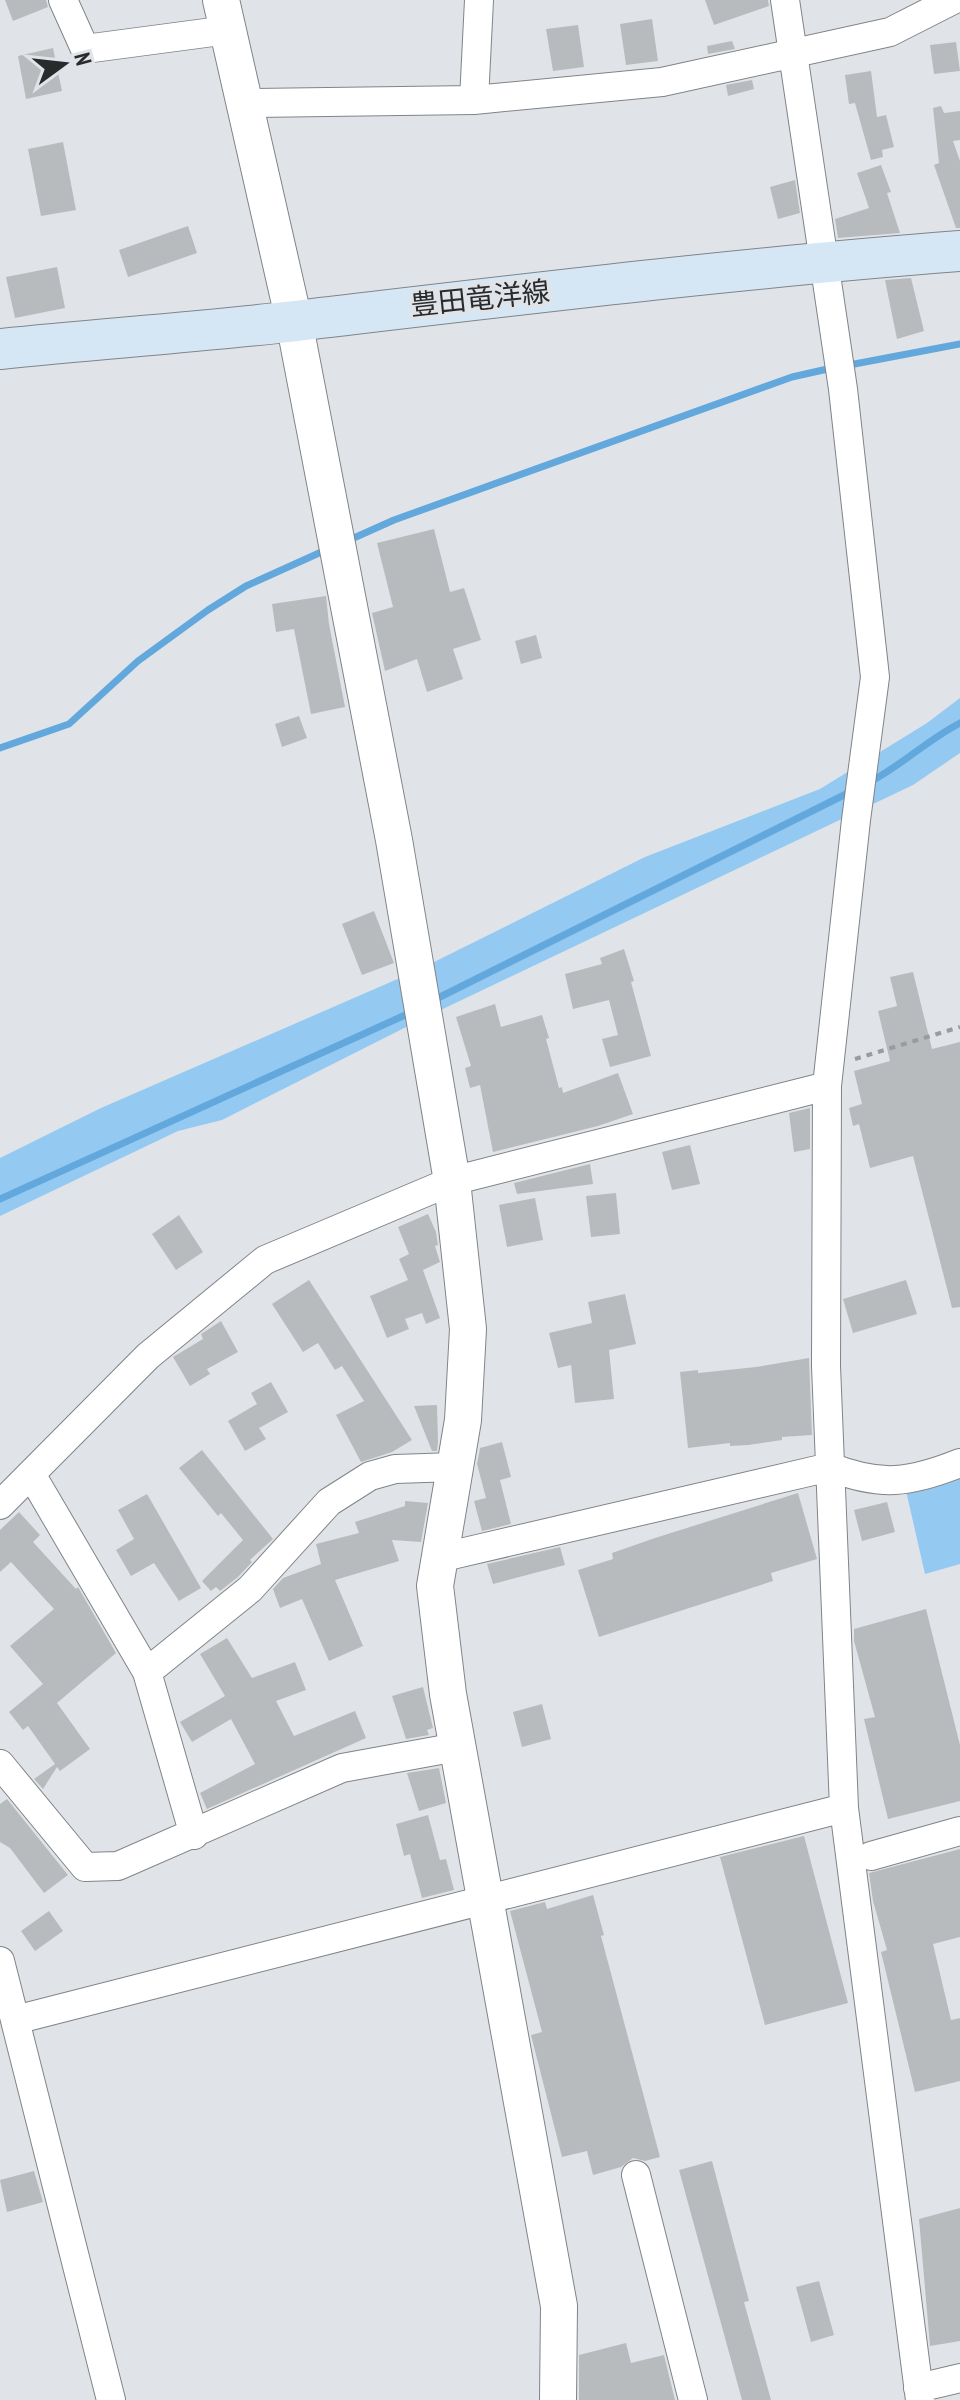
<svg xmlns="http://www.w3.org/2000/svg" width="960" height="2400" viewBox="0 0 960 2400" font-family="'PT Sans Narrow','Noto Sans JP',sans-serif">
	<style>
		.green { fill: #94c9f2 }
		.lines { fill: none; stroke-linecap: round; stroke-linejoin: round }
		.stream { stroke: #62a8dc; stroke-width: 7 }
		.building { fill: #b8bbbe }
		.minor-casing { stroke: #808487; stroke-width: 30 }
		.tertiary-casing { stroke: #808487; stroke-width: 38 }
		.secondary-casing { stroke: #808487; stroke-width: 42 }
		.path { stroke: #999c9f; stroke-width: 4; stroke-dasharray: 6 6; stroke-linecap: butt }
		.minor { stroke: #fff; stroke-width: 28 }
		.tertiary { stroke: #fff; stroke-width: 36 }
		.secondary { stroke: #d5e7f5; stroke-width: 40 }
		.labels { text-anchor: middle; stroke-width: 7; stroke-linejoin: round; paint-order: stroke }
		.street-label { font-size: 28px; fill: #292a2b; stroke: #e0e4e8 }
	</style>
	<rect width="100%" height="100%" fill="#e0e4e8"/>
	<path class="green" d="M 960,698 L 960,753 L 913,785 L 424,1018 L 222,1120 L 178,1131 L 0,1216 L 0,1158 L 101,1108 L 416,971 L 645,857 L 820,789 L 927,723 Z
		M 960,1462 L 960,1564 L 925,1574 L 904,1482 Z"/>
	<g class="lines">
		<path class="stream" d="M 844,366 L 960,344
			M 347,541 L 394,520 L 792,377 L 832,368
			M 0,748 L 69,724 L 138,661 L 208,610 L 246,586 L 328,549
			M 868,783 C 901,766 927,740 960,723
			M 432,1001 L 854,790
			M 0,1199 L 414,1011"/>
	</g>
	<path class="building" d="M 5,0 L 46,0 L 48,7 L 13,21 Z
		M 705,0 L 768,0 L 769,6 L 714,25 Z
		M 652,19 L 658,61 L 626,65 L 620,24 Z
		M 578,25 L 584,67 L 553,71 L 546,29 Z
		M 732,41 L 735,49 L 708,54 L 707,46 Z
		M 956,42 L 960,71 L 934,74 L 930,45 Z
		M 53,48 L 62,91 L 26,99 L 18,56 Z
		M 871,71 L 877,117 L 886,115 L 894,147 L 882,150 L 883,157 L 871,160 L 855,103 L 849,104 L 845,75 Z
		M 752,80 L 754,89 L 728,96 L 726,85 Z
		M 941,106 L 944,113 L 960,111 L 960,140 L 953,141 L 960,161 L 960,228 L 956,228 L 934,165 L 939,163 L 933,108 Z
		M 63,142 L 76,210 L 41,216 L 28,149 Z
		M 881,165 L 891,192 L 887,193 L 900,233 L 838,238 L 835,219 L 869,208 L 857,173 Z
		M 795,180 L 800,213 L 778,219 L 770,187 Z
		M 188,226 L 197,253 L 128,277 L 119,250 Z
		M 57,267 L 65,308 L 15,318 L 6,277 Z
		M 911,278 L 924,331 L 897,339 L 885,280 Z
		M 434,529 L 450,592 L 464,588 L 481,640 L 453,649 L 463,679 L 427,692 L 417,659 L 385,671 L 372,613 L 393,607 L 377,543 Z
		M 326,596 L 329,624 L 345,707 L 311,714 L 294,629 L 276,632 L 272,604 Z
		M 536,635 L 542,658 L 521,664 L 515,641 Z
		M 299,716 L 307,738 L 282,747 L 275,724 Z
		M 374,911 L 394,963 L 362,975 L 342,924 Z
		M 624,949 L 634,981 L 631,982 L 651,1056 L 610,1067 L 602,1039 L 618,1035 L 609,1000 L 573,1009 L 565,974 L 602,964 L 600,958 Z
		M 913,972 L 932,1049 L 960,1042 L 960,1307 L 952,1308 L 913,1156 L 870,1168 L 859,1124 L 853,1126 L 849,1108 L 862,1104 L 854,1071 L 890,1061 L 878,1011 L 897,1006 L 890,977 Z
		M 495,1004 L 501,1027 L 542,1015 L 549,1038 L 546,1039 L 559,1088 L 562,1087 L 563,1093 L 618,1073 L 633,1114 L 598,1126 L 493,1152 L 480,1085 L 470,1088 L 465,1068 L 471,1066 L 456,1017 Z
		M 810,1108 L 810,1149 L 794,1152 L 789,1113 Z
		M 690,1145 L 700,1184 L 672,1190 L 662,1152 Z
		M 590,1164 L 593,1184 L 517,1194 L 514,1183 Z
		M 616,1193 L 620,1234 L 591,1237 L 586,1196 Z
		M 535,1198 L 543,1240 L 507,1247 L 499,1205 Z
		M 428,1214 L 436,1232 L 438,1245 L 435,1246 L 440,1262 L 423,1270 L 440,1318 L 426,1324 L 422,1313 L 405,1319 L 409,1329 L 387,1338 L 370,1296 L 408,1280 L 399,1259 L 409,1254 L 398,1227 Z
		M 179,1215 L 203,1252 L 176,1270 L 152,1234 Z
		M 309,1280 L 412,1440 L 392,1452 L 361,1462 L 336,1415 L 364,1401 L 342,1366 L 335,1370 L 318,1343 L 303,1352 L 272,1304 Z
		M 906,1280 L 917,1314 L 853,1333 L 843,1299 Z
		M 625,1294 L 636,1344 L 609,1350 L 614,1399 L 575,1403 L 571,1365 L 558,1368 L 549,1333 L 592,1323 L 588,1302 Z
		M 221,1321 L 238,1352 L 207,1369 L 210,1374 L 190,1386 L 173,1357 L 203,1339 L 201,1334 Z
		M 809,1358 L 812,1435 L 782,1437 L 782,1440 L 748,1445 L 730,1446 L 730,1443 L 688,1448 L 680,1372 L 698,1370 L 698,1373 L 756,1367 Z
		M 271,1382 L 288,1412 L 259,1428 L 266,1439 L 245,1451 L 228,1421 L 257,1404 L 251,1393 Z
		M 437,1405 L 438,1442 L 437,1451 L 432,1451 L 414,1406 Z
		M 502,1442 L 511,1477 L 500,1480 L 511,1524 L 482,1531 L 474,1501 L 486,1498 L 477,1464 L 480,1448 Z
		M 202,1450 L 273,1539 L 250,1560 L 252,1562 L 238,1577 L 220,1591 L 216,1587 L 211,1591 L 202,1581 L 243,1540 L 221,1513 L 218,1516 L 179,1468 Z
		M 798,1493 L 817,1559 L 771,1573 L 773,1581 L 599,1637 L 578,1570 L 613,1559 L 612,1553 L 655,1538 Z
		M 147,1494 L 201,1588 L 179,1601 L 154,1563 L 131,1576 L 116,1550 L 134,1539 L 118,1510 Z
		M 405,1501 L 428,1503 L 421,1542 L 392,1540 L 399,1561 L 335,1580 L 363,1646 L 329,1661 L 302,1599 L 280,1608 L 273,1589 L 283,1578 L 321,1564 L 316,1544 L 359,1533 L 355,1522 L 405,1506 Z
		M 887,1502 L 895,1532 L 862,1541 L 854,1510 Z
		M 19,1512 L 40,1535 L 33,1542 L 76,1589 L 78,1587 L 116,1653 L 57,1703 L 90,1749 L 60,1771 L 57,1767 L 43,1789 L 34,1779 L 55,1764 L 28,1726 L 23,1730 L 9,1712 L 43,1684 L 10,1646 L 54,1609 L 11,1562 L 0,1572 L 0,1530 Z
		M 560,1547 L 565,1565 L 493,1584 L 487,1564 Z
		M 926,1609 L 960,1745 L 960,1801 L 888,1819 L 864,1719 L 875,1717 L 854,1641 L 854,1629 Z
		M 227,1638 L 252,1678 L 295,1662 L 306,1690 L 276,1701 L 294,1736 L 355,1711 L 366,1738 L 207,1809 L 200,1793 L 255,1764 L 231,1719 L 192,1742 L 180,1722 L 225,1696 L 200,1654 Z
		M 423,1687 L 433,1728 L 427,1730 L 429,1735 L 406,1739 L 392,1696 Z
		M 542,1704 L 551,1739 L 522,1747 L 513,1712 Z
		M 439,1768 L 446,1803 L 419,1811 L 407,1773 Z
		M 7,1799 L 68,1875 L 44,1893 L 10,1848 L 0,1842 L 0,1804 Z
		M 428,1815 L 440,1860 L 446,1859 L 454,1890 L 422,1898 L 410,1854 L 404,1856 L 396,1824 Z
		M 804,1836 L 848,2003 L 765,2025 L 720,1857 Z
		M 960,1849 L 960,1937 L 933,1944 L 951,2020 L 960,2018 L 960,2081 L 915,2092 L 881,1952 L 887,1950 L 873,1901 L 869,1873 Z
		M 593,1895 L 604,1935 L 601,1936 L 660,2157 L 645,2161 L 633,2158 L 621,2167 L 593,2175 L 587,2151 L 562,2157 L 531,2035 L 542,2032 L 510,1911 L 545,1902 L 547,1909 Z
		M 49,1911 L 63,1931 L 35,1951 L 21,1931 Z
		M 712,2161 L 749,2301 L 744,2302 L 771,2400 L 742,2400 L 679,2170 Z
		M 34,2171 L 43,2202 L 7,2212 L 0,2180 Z
		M 960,2208 L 960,2341 L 930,2346 L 919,2219 Z
		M 819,2281 L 834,2335 L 811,2342 L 796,2287 Z
		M 626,2343 L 631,2363 L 664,2355 L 675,2400 L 579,2400 L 579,2355 Z"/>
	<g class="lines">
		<g class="minor-casing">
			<path id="minor" d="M 63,0 L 85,49 L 228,30
				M 785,0 L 843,389 L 875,677 L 856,820 L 827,1086 L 826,1366 L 844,1808 L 920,2400
				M 474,100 L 479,0
				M 247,103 L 474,100 L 662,82 L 890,32 L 953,0
				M 31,1474 L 147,1672 L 194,1835
				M 0,1505 L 148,1356 L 265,1260 L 452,1181 L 827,1086
				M 439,1558 L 830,1467 C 881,1487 910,1483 960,1463
				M 147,1672 L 250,1589 L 329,1502 L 370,1476 L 395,1469 L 455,1467
				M 0,1764 L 85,1867 L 118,1866 L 342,1768 L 457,1747
				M 871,1856 L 960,1831
				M 0,1961 L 111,2400
				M 15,2020 L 844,1808
				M 636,2175 L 693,2400
				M 918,2388 L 960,2378"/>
		</g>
		<g class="tertiary-casing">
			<path id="tertiary" d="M 221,0 L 294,321 L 394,840 L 452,1181 L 468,1329 L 463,1420 L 435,1586 L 448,1694 L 559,2306 L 558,2400"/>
		</g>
		<g class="secondary-casing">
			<path id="secondary" d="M 0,349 C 99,339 198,332 296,321 C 517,295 738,268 960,251"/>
		</g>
		<path class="path" d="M 855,1059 L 960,1027"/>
		<use href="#minor" class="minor"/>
		<use href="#tertiary" class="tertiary"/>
		<use href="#secondary" class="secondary"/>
	</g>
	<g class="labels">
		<g class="street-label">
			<text transform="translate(480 298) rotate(-6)" y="10">豊田竜洋線</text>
		</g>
	</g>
	<g transform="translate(64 64) rotate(75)" stroke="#e0e4e8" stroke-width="6" paint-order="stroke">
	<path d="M0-6L14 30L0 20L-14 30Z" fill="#292a2b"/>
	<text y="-12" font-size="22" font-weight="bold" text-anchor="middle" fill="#292a2b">N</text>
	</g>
</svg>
